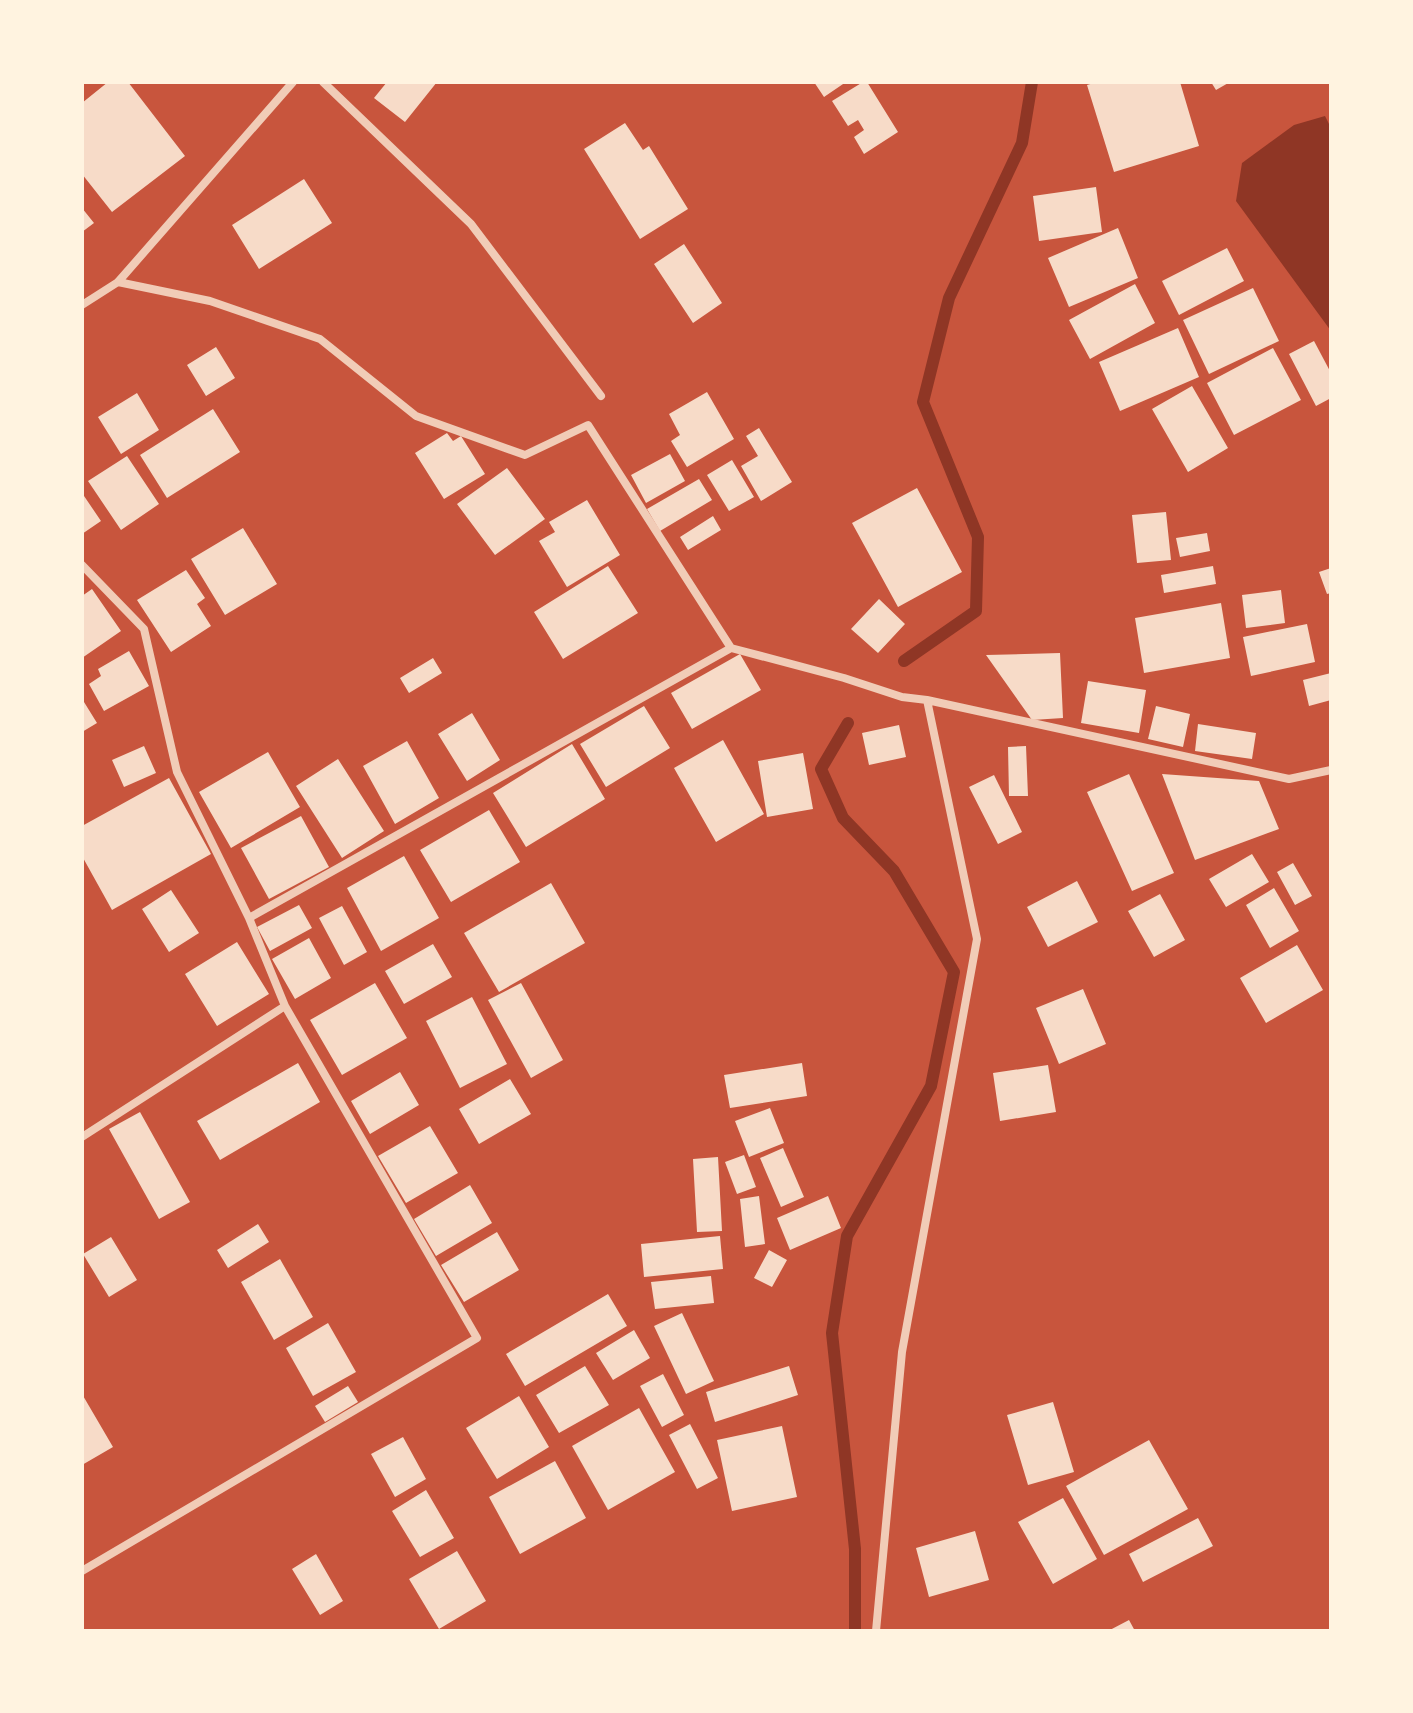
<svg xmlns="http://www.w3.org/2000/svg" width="1413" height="1713" viewBox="0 0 1413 1713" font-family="'Crimson Pro',serif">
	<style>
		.water { fill: #8f3625 }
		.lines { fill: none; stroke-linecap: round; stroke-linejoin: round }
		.stream { stroke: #8f3625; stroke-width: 12 }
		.building { fill: #f7dbc8 }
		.minor { stroke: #f1ccb7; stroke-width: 8 }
	</style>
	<rect width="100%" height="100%" fill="#c8553d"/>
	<path class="water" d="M 1325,116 L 1331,128 L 1331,331 L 1236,201 L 1242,163 L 1294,125 Z"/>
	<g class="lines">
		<path class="stream" d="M 904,661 L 976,611 L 978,537 L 923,402 L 949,298 L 1022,143 L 1032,82
			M 848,723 L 821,769 L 843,818 L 894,871 L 954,972 L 931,1086 L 847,1236 L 832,1333 L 855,1549 L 855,1631"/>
	</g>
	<path class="building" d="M 108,82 L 128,82 L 185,156 L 112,212 L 82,174 L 82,103 Z
		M 387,82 L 437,82 L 405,122 L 374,98 Z
		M 814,82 L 846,82 L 824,97 Z
		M 863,82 L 867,82 L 898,132 L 864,154 L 854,137 L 864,130 L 858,120 L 848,126 L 832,101 Z
		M 1097,82 L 1180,82 L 1199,146 L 1114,172 L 1087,85 Z
		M 1211,82 L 1230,82 L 1216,90 Z
		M 625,123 L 643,150 L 649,146 L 688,209 L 640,239 L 584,149 Z
		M 304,179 L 332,223 L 259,269 L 232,225 Z
		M 1096,187 L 1102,232 L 1039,241 L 1033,196 Z
		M 82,208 L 94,223 L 82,232 Z
		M 1118,228 L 1138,278 L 1069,307 L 1048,258 Z
		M 684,244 L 722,303 L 693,323 L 654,264 Z
		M 1227,248 L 1244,281 L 1179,315 L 1162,281 Z
		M 1135,284 L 1155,323 L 1090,359 L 1069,320 Z
		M 1253,288 L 1279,341 L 1209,374 L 1183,320 Z
		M 1178,328 L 1199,377 L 1120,411 L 1099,362 Z
		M 1314,341 L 1331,373 L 1331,398 L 1316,406 L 1289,354 Z
		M 216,347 L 235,378 L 206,396 L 187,365 Z
		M 1273,348 L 1301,400 L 1234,435 L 1207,383 Z
		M 1192,386 L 1228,448 L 1188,472 L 1152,409 Z
		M 707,392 L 734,439 L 687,467 L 671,441 L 680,435 L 669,414 Z
		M 137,393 L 159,430 L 121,454 L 98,417 Z
		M 213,409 L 240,452 L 167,498 L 140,455 Z
		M 759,428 L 792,482 L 761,501 L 741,466 L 758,456 L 746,436 Z
		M 447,433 L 453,441 L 461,436 L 485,474 L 444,499 L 415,453 Z
		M 670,454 L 685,481 L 646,503 L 631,475 Z
		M 127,456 L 159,504 L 121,530 L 88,481 Z
		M 732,460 L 754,497 L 729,511 L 707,475 Z
		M 507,468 L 545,519 L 495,555 L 457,504 Z
		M 699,479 L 712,500 L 660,531 L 647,509 Z
		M 917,488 L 962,572 L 898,607 L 852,523 Z
		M 82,493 L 101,521 L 82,534 Z
		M 587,500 L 620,555 L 567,587 L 539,541 L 555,532 L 549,522 Z
		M 1166,512 L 1171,560 L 1137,563 L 1132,515 Z
		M 713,516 L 721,530 L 688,550 L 680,537 Z
		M 243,528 L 277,584 L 225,615 L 191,559 Z
		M 1207,533 L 1210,551 L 1180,557 L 1176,538 Z
		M 608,566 L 638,613 L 563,659 L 534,612 Z
		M 1213,566 L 1216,584 L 1164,593 L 1161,575 Z
		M 1331,568 L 1331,593 L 1327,594 L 1319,572 Z
		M 186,570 L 205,598 L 197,604 L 211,626 L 171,652 L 137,600 Z
		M 92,589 L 121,631 L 82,658 L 82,596 Z
		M 1281,590 L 1285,623 L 1246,628 L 1242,595 Z
		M 879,599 L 905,624 L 878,653 L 851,629 Z
		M 1221,603 L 1230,658 L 1144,673 L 1135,618 Z
		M 1307,624 L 1315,662 L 1251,676 L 1243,637 Z
		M 129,651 L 149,686 L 104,711 L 89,684 L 101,676 L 98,669 Z
		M 1060,653 L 1063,718 L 1032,720 L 986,655 Z
		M 740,654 L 761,690 L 692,729 L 671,693 Z
		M 433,658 L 442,673 L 409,693 L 400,678 Z
		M 1331,673 L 1331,700 L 1309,706 L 1303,680 Z
		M 1088,681 L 1146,690 L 1139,733 L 1081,723 Z
		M 84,702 L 97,723 L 82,732 L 82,703 Z
		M 644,706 L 670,748 L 606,787 L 580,744 Z
		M 1156,706 L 1190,714 L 1183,747 L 1148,739 Z
		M 472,713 L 500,760 L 467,781 L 438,734 Z
		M 1198,724 L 1256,733 L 1252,759 L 1195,751 Z
		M 899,725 L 906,757 L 869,765 L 862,733 Z
		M 723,740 L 764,814 L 716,842 L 674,768 Z
		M 407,741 L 439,798 L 395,824 L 363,766 Z
		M 572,744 L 605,799 L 526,847 L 493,793 Z
		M 144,746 L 156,773 L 124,787 L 112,760 Z
		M 1026,746 L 1028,796 L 1009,796 L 1008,747 Z
		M 268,752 L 300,807 L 231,848 L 199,792 Z
		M 803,753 L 813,809 L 767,817 L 758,761 Z
		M 338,759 L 384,831 L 342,858 L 296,786 Z
		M 1129,774 L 1174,873 L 1132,891 L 1087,792 Z
		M 1162,774 L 1259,781 L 1279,829 L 1195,860 Z
		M 994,775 L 1022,832 L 998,844 L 969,787 Z
		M 169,778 L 211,854 L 112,910 L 82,856 L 82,826 Z
		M 489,810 L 520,862 L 451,902 L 420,850 Z
		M 301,816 L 329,867 L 269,899 L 241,848 Z
		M 1252,854 L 1269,882 L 1226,907 L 1209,879 Z
		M 404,856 L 439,918 L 381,951 L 347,888 Z
		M 1293,863 L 1312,896 L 1295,905 L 1277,872 Z
		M 1077,881 L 1098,922 L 1048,947 L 1027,907 Z
		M 551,883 L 585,943 L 499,992 L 464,933 Z
		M 1274,888 L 1299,931 L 1270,948 L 1246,905 Z
		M 171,890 L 199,933 L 169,952 L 142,909 Z
		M 1160,894 L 1185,940 L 1154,957 L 1128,911 Z
		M 299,905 L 312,928 L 270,951 L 257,927 Z
		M 342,906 L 367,952 L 344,965 L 319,918 Z
		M 309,938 L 331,978 L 295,999 L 272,959 Z
		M 237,942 L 269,994 L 217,1026 L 185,974 Z
		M 433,944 L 452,977 L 404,1004 L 385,971 Z
		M 1297,945 L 1323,990 L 1266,1023 L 1240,978 Z
		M 375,983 L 407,1038 L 342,1075 L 310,1020 Z
		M 521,983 L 563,1060 L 531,1078 L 488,1000 Z
		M 1083,989 L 1106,1044 L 1059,1064 L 1036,1008 Z
		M 472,997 L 507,1064 L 460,1088 L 426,1021 Z
		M 298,1063 L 320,1102 L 220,1160 L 197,1121 Z
		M 802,1063 L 807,1096 L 730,1108 L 724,1075 Z
		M 1048,1065 L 1056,1112 L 1000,1121 L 993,1073 Z
		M 400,1072 L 419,1105 L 370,1134 L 351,1101 Z
		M 510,1079 L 531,1114 L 479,1144 L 459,1109 Z
		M 770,1108 L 784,1143 L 749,1157 L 735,1121 Z
		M 140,1112 L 190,1202 L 159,1219 L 109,1129 Z
		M 430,1126 L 458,1173 L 406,1203 L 378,1156 Z
		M 783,1148 L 804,1197 L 781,1207 L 760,1158 Z
		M 744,1155 L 756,1187 L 737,1194 L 725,1162 Z
		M 718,1157 L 722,1231 L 697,1232 L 693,1159 Z
		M 470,1185 L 492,1223 L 436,1256 L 414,1219 Z
		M 759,1196 L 765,1244 L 745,1247 L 740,1199 Z
		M 828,1196 L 841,1228 L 790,1250 L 777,1218 Z
		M 258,1224 L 269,1242 L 228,1268 L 217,1250 Z
		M 497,1232 L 519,1270 L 464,1302 L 441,1265 Z
		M 720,1236 L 723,1269 L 644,1277 L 641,1244 Z
		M 111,1237 L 137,1280 L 109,1297 L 83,1254 Z
		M 769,1250 L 787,1260 L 772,1287 L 754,1278 Z
		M 280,1259 L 313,1317 L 274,1340 L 241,1282 Z
		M 711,1276 L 714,1303 L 655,1309 L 651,1282 Z
		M 608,1294 L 627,1326 L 525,1386 L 506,1354 Z
		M 682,1313 L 714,1381 L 686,1394 L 654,1326 Z
		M 328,1323 L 356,1372 L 313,1396 L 286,1348 Z
		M 634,1330 L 650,1358 L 613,1380 L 596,1353 Z
		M 585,1366 L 609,1405 L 559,1433 L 536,1395 Z
		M 789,1366 L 798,1395 L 715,1422 L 706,1392 Z
		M 663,1374 L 684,1415 L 662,1427 L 640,1386 Z
		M 348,1386 L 358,1402 L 325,1422 L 315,1406 Z
		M 82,1394 L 113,1447 L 82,1465 Z
		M 519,1396 L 549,1447 L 497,1479 L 466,1428 Z
		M 1053,1402 L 1074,1472 L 1028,1485 L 1007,1415 Z
		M 639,1408 L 675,1472 L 608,1510 L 572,1446 Z
		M 690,1424 L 718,1478 L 697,1489 L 669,1435 Z
		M 782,1426 L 797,1497 L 732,1511 L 717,1440 Z
		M 403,1437 L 426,1479 L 395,1497 L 371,1454 Z
		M 1149,1440 L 1188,1509 L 1104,1555 L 1066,1486 Z
		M 555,1461 L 586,1518 L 520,1554 L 489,1497 Z
		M 426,1490 L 454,1538 L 420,1557 L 392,1511 Z
		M 1063,1498 L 1097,1559 L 1053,1584 L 1018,1522 Z
		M 1198,1518 L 1213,1546 L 1143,1582 L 1129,1554 Z
		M 975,1531 L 989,1580 L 929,1597 L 916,1548 Z
		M 457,1551 L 486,1601 L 439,1629 L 409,1579 Z
		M 316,1554 L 343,1601 L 320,1615 L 292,1569 Z
		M 1129,1620 L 1135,1631 L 1108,1631 Z"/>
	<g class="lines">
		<path class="minor" d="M 323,82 L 471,224 L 601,396
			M 118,282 L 210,301 L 320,339 L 416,416 L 525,455 L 588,425 L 731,648
			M 82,305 L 118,282 L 293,82
			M 82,565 L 144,629 L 177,772 L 249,918 L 731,648 L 844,678 L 902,697 L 927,700 L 1289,779 L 1331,770
			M 82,1137 L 285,1006
			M 82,1571 L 477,1338 L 285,1006 L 249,918
			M 876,1631 L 902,1352 L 977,939 L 927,700"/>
	</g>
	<rect width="1413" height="1713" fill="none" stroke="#fff3e0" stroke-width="168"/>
</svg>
